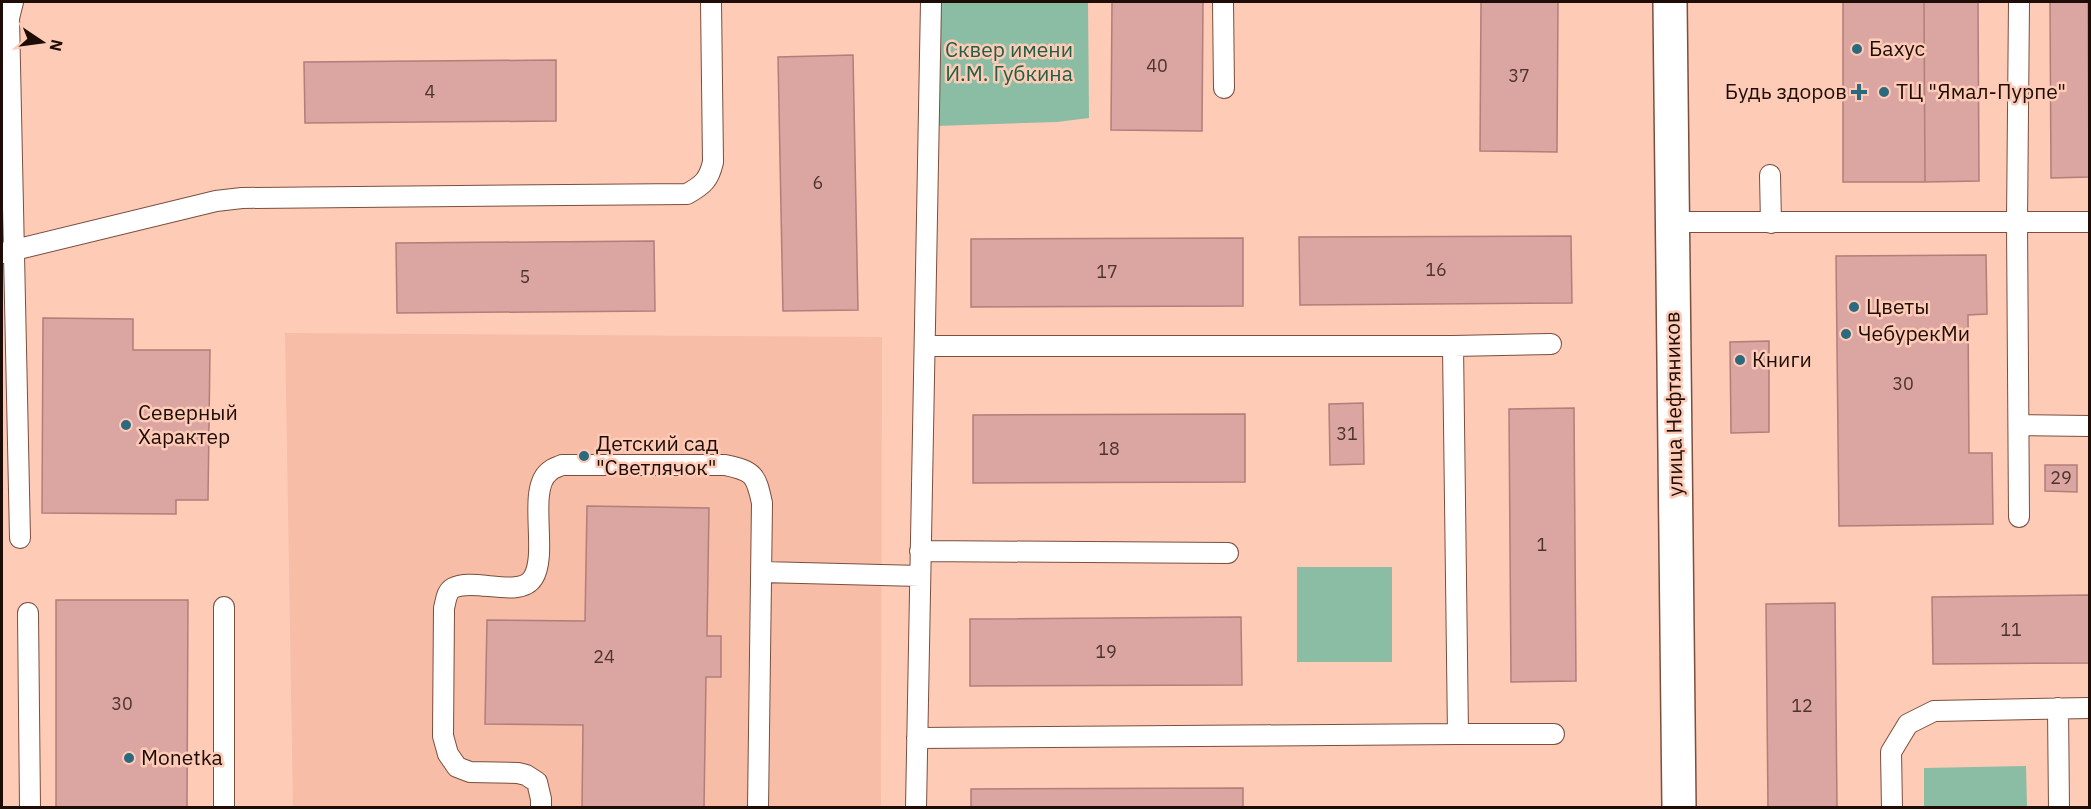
<svg xmlns="http://www.w3.org/2000/svg" width="2091" height="809" viewBox="0 0 2091 809" font-family="'IBM Plex Sans',sans-serif">
	<style>
		.built { fill: #f7bda6 }
		.green { fill: #8abda4 }
		.building { fill: #dba5a1; stroke: #b17e7a; stroke-width: 1.5 }
		.lines { fill: none; stroke-linecap: round; stroke-linejoin: round }
		.service-casing { stroke: #7a4f3e; stroke-width: 22 }
		.minor-casing { stroke: #7a4f3e; stroke-width: 36 }
		.service { stroke: #fff; stroke-width: 20 }
		.minor { stroke: #fff; stroke-width: 33 }
		.poi-dot { fill: #2a697e; stroke: #fecbb7; stroke-width: 2 }
		.labels { text-anchor: middle; stroke-width: 5; stroke-linejoin: round; paint-order: stroke }
		.number-label { font-size: 18px; fill: #4d332e }
		.poi-label { font-size: 21px; fill: #1e0d07; stroke: #fecbb7; text-anchor: start }
		.park-label { font-size: 21px; fill: #205e45; stroke: #fecbb7 }
		.street-label { font-size: 21px; fill: #1e0d07; stroke: #fecbb7 }
	</style>
	<rect width="100%" height="100%" fill="#fecbb7"/>
	<path class="built" d="M 285,333 L 882,337 L 881,807 L 293,807 Z"/>
	<path class="green" d="M 940,2 L 1088,2 L 1089,118 L 1057,122 L 936,126 Z
		M 1297,567 L 1392,567 L 1392,662 L 1297,662 Z
		M 2026,766 L 2027,807 L 1924,807 L 1924,768 Z"/>
	<path class="building" d="M 1112,2 L 1203,2 L 1202,131 L 1111,130 Z
		M 1481,2 L 1558,2 L 1557,152 L 1480,151 Z
		M 1843,2 L 1924,2 L 1925,182 L 1843,182 Z
		M 1924,2 L 1978,2 L 1979,181 L 1925,182 Z
		M 2050,2 L 2088,2 L 2089,177 L 2051,178 Z
		M 853,55 L 858,310 L 783,311 L 778,57 Z
		M 556,60 L 556,121 L 305,123 L 304,62 Z
		M 1571,236 L 1572,303 L 1300,305 L 1299,237 Z
		M 1243,238 L 1243,306 L 971,307 L 971,239 Z
		M 654,241 L 655,311 L 397,313 L 396,243 Z
		M 1986,255 L 1987,314 L 1968,315 L 1969,453 L 1992,453 L 1993,524 L 1839,526 L 1836,256 Z
		M 43,318 L 133,319 L 133,350 L 210,350 L 208,500 L 176,500 L 176,514 L 42,513 Z
		M 1769,341 L 1769,432 L 1731,433 L 1730,342 Z
		M 1363,403 L 1364,464 L 1330,465 L 1329,404 Z
		M 1574,408 L 1576,681 L 1511,682 L 1509,409 Z
		M 1245,414 L 1245,482 L 973,483 L 973,415 Z
		M 2045,465 L 2077,465 L 2077,492 L 2045,491 Z
		M 587,506 L 709,508 L 707,636 L 721,636 L 721,677 L 706,677 L 704,808 L 582,808 L 583,725 L 485,724 L 487,620 L 585,621 Z
		M 2090,595 L 2090,663 L 1933,664 L 1932,597 Z
		M 56,600 L 188,600 L 187,808 L 56,808 Z
		M 1835,603 L 1837,808 L 1768,808 L 1766,604 Z
		M 1241,617 L 1242,685 L 970,686 L 970,619 Z
		M 1243,788 L 1243,808 L 971,808 L 971,789 Z"/>
	<g class="lines">
		<g class="service-casing">
			<path id="service" d="M 13,2 L 9,18 L 20,538
				M 1223,2 L 1224,88
				M 1770,175 L 1771,223
				M 1672,222 L 2090,222
				M 2,253 L 216,201 L 242,198 L 687,194 C 703,185 709,180 713,162 L 711,2
				M 1453,346 L 1551,344
				M 2020,425 L 2090,426
				M 2019,517 L 2017,222 L 2019,2
				M 920,551 L 1228,553
				M 762,572 L 920,576
				M 28,613 L 30,808
				M 2058,708 L 2059,808
				M 1458,734 L 1554,734
				M 917,738 L 1458,734 L 1453,346 L 925,346
				M 224,808 L 224,607
				M 541,808 L 541,799 L 537,782 L 526,775 L 518,773 L 470,772 L 457,767 L 448,754 L 443,736 L 444,608 C 446,601 446,592 453,588 C 473,577 520,599 533,578 C 549,553 526,488 550,471 C 553,468 558,467 562,465 L 725,465 C 754,471 756,475 762,503 L 758,808
				M 916,808 L 931,2
				M 1892,808 L 1891,752 L 1908,724 L 1934,711 L 2090,708"/>
		</g>
		<g class="minor-casing">
			<path id="minor" d="M 1670,2 L 1679,808"/>
		</g>
		<use href="#service" class="service"/>
		<use href="#minor" class="minor"/>
	</g>
	<g class="poi-dot">
		<circle cx="1857" cy="49" r="6"/>
		<path d="M1856 83h6v6h6v6h-6v6h-6v-6h-6v-6h6z"/>
		<circle cx="1884" cy="92" r="6"/>
		<circle cx="1854" cy="307" r="6"/>
		<circle cx="1846" cy="334" r="6"/>
		<circle cx="1740" cy="360" r="6"/>
		<circle cx="126" cy="425" r="6"/>
		<circle cx="584" cy="456" r="6"/>
		<circle cx="129" cy="758" r="6"/>
	</g>
	<g class="labels">
		<g class="number-label">
			<text x="1157" y="72">40</text>
			<text x="1519" y="82">37</text>
			<text x="430" y="98">4</text>
			<text x="818" y="189">6</text>
			<text x="1436" y="276">16</text>
			<text x="1107" y="278">17</text>
			<text x="525" y="283">5</text>
			<text x="1903" y="390">30</text>
			<text x="1347" y="440">31</text>
			<text x="1109" y="455">18</text>
			<text x="2061" y="484">29</text>
			<text x="1542" y="551">1</text>
			<text x="2011" y="636">11</text>
			<text x="1106" y="658">19</text>
			<text x="604" y="663">24</text>
			<text x="122" y="710">30</text>
			<text x="1802" y="712">12</text>
		</g>
		<g class="poi-label">
			<text x="1869" y="56">Бахус</text>
			<text x="1847" y="99" text-anchor="end">Будь здоров</text>
			<text x="1896" y="99">ТЦ "Ямал-Пурпе"</text>
			<text x="1866" y="314">Цветы</text>
			<text x="1858" y="341">ЧебурекМи</text>
			<text x="1752" y="367">Книги</text>
			<text x="138" y="420">Северный<tspan x="138" dy="24">Характер</tspan></text>
			<text x="596" y="451">Детский сад<tspan x="596" dy="24">"Светлячок"</tspan></text>
			<text x="141" y="765">Monetka</text>
		</g>
		<g class="park-label">
			<text x="1009" y="57">Сквер имени<tspan x="1009" dy="24">И.М. Губкина</tspan></text>
		</g>
		<g class="street-label">
			<text transform="translate(1674 404) rotate(-91)" y="7">улица Нефтяников</text>
		</g>
	</g>
	<rect width="2091" height="809" fill="none" stroke="#1e0d07" stroke-width="6"/>
	<g transform="translate(42 42) rotate(103)" stroke="#fecbb7" stroke-width="4.5" paint-order="stroke">
	<path d="M0-4.5L10 22L0 15L-10 22Z" fill="#1e0d07"/>
	<text y="-9" font-size="16" font-weight="bold" text-anchor="middle" fill="#1e0d07">N</text>
	</g>
</svg>
